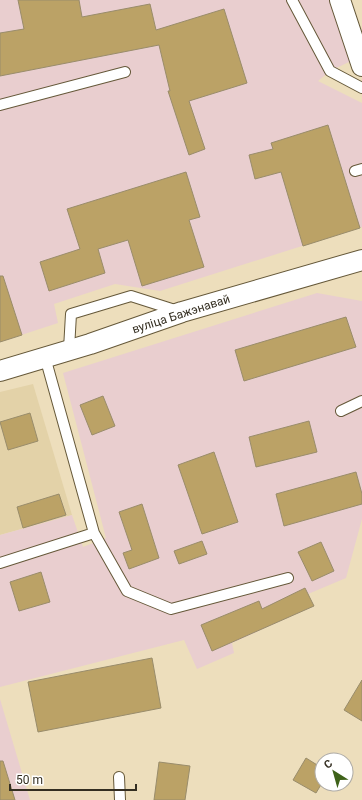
<svg xmlns="http://www.w3.org/2000/svg" width="362" height="800" viewBox="0 0 362 800" font-family="Roboto,sans-serif">
	<style>
		.built { fill: #e3d2a8 }
		.industrial { fill: #e9cecf }
		.building { fill: #bba266; stroke: #998c6b }
		.lines { fill: none; stroke-linecap: round; stroke-linejoin: round }
		.service-casing { stroke: #655839; stroke-width: 12 }
		.minor-casing { stroke: #655839; stroke-width: 22 }
		.service { stroke: #fff; stroke-width: 10 }
		.minor { stroke: #fff; stroke-width: 20 }
		.labels { text-anchor: middle; stroke-width: 3; stroke-linejoin: round; paint-order: stroke }
		.street-label { font-size: 12px; fill: #342e21; stroke: #fff }
	</style>
	<rect width="100%" height="100%" fill="#eddebc"/>
	<path class="built" d="M 33,384 L 72,515 L 0,535 L 0,392 Z"/>
	<path class="industrial" d="M 0,0 L 330,0 L 351,61 L 330,71 L 318,81 L 362,103 L 362,227 L 160,291 L 115,284 L 54,304 L 58,323 L 0,342 Z
		M 317,293 L 362,301 L 362,519 L 346,578 L 308,594 L 314,606 L 232,643 L 234,653 L 197,669 L 184,640 L 0,687 L 0,535 L 72,515 L 83,547 L 106,538 L 63,373 Z
		M 0,699 L 30,800 L 0,800 Z"/>
	<path class="building" d="M 18,0 L 79,0 L 82,17 L 150,4 L 156,30 L 224,9 L 247,83 L 189,101 L 205,149 L 189,155 L 168,91 L 170,91 L 159,45 L 0,76 L 0,33 L 24,29 Z
		M 328,125 L 360,228 L 303,246 L 281,172 L 255,179 L 249,155 L 273,149 L 271,143 Z
		M 186,172 L 200,217 L 189,220 L 204,267 L 142,286 L 128,240 L 98,249 L 105,273 L 49,291 L 40,262 L 80,249 L 67,209 Z
		M 0,276 L 3,276 L 22,335 L 0,342 Z
		M 346,317 L 356,347 L 244,381 L 235,350 Z
		M 103,396 L 115,426 L 92,435 L 80,405 Z
		M 30,413 L 38,441 L 8,450 L 0,422 Z
		M 309,421 L 317,452 L 256,467 L 249,437 Z
		M 214,452 L 238,522 L 202,534 L 178,465 Z
		M 356,472 L 362,494 L 362,504 L 284,526 L 276,494 Z
		M 59,494 L 66,515 L 23,528 L 17,507 Z
		M 142,504 L 159,558 L 129,569 L 123,553 L 132,550 L 119,512 Z
		M 202,541 L 207,554 L 179,564 L 174,551 Z
		M 321,542 L 334,571 L 312,581 L 298,552 Z
		M 41,572 L 50,602 L 19,611 L 10,582 Z
		M 305,588 L 314,606 L 212,651 L 201,625 L 259,601 L 262,609 Z
		M 152,658 L 161,708 L 38,732 L 28,682 Z
		M 362,680 L 362,721 L 344,710 Z
		M 306,758 L 322,768 L 322,783 L 316,793 L 293,780 Z
		M 0,761 L 3,761 L 15,800 L 0,800 Z
		M 159,762 L 190,766 L 185,800 L 154,800 Z"/>
	<g class="lines">
		<g class="service-casing">
			<path id="service" d="M 292,0 L 330,71 L 362,88
				M 0,105 L 125,72
				M 355,171 L 362,169
				M 69,349 L 71,314 L 131,296 L 178,311
				M 45,357 L 94,533 L 127,591 L 171,609 L 288,578
				M 341,411 L 362,401
				M 0,563 L 94,533
				M 119,777 L 120,800"/>
		</g>
		<g class="minor-casing">
			<path id="minor" d="M 340,0 L 362,66
				M 0,371 L 90,344 L 182,312 L 362,260"/>
		</g>
		<use href="#service" class="service"/>
		<use href="#minor" class="minor"/>
	</g>
	<g class="labels">
		<g class="street-label">
			<text transform="translate(181 314) rotate(-18)" y="4">вуліца Бажэнавай</text>
		</g>
	</g>
	<g transform="translate(334 772) rotate(323)"><circle r="19" fill="#ffffff" stroke="#aeaba6"/>
	<path d="M0-3L7 15L0 10L-7 15Z" fill="#3e6219"/>
	<text y="-6" font-size="11" font-weight="bold" text-anchor="middle" fill="#342e21">С</text>
	</g>
	<path d="M10 784v6h126v-6" fill="none" stroke="#342e21" stroke-width="2"/>
	<text x="16" y="784" font-size="12" fill="#342e21" stroke="#ffffff" stroke-width="3" paint-order="stroke">50 m</text>
</svg>
